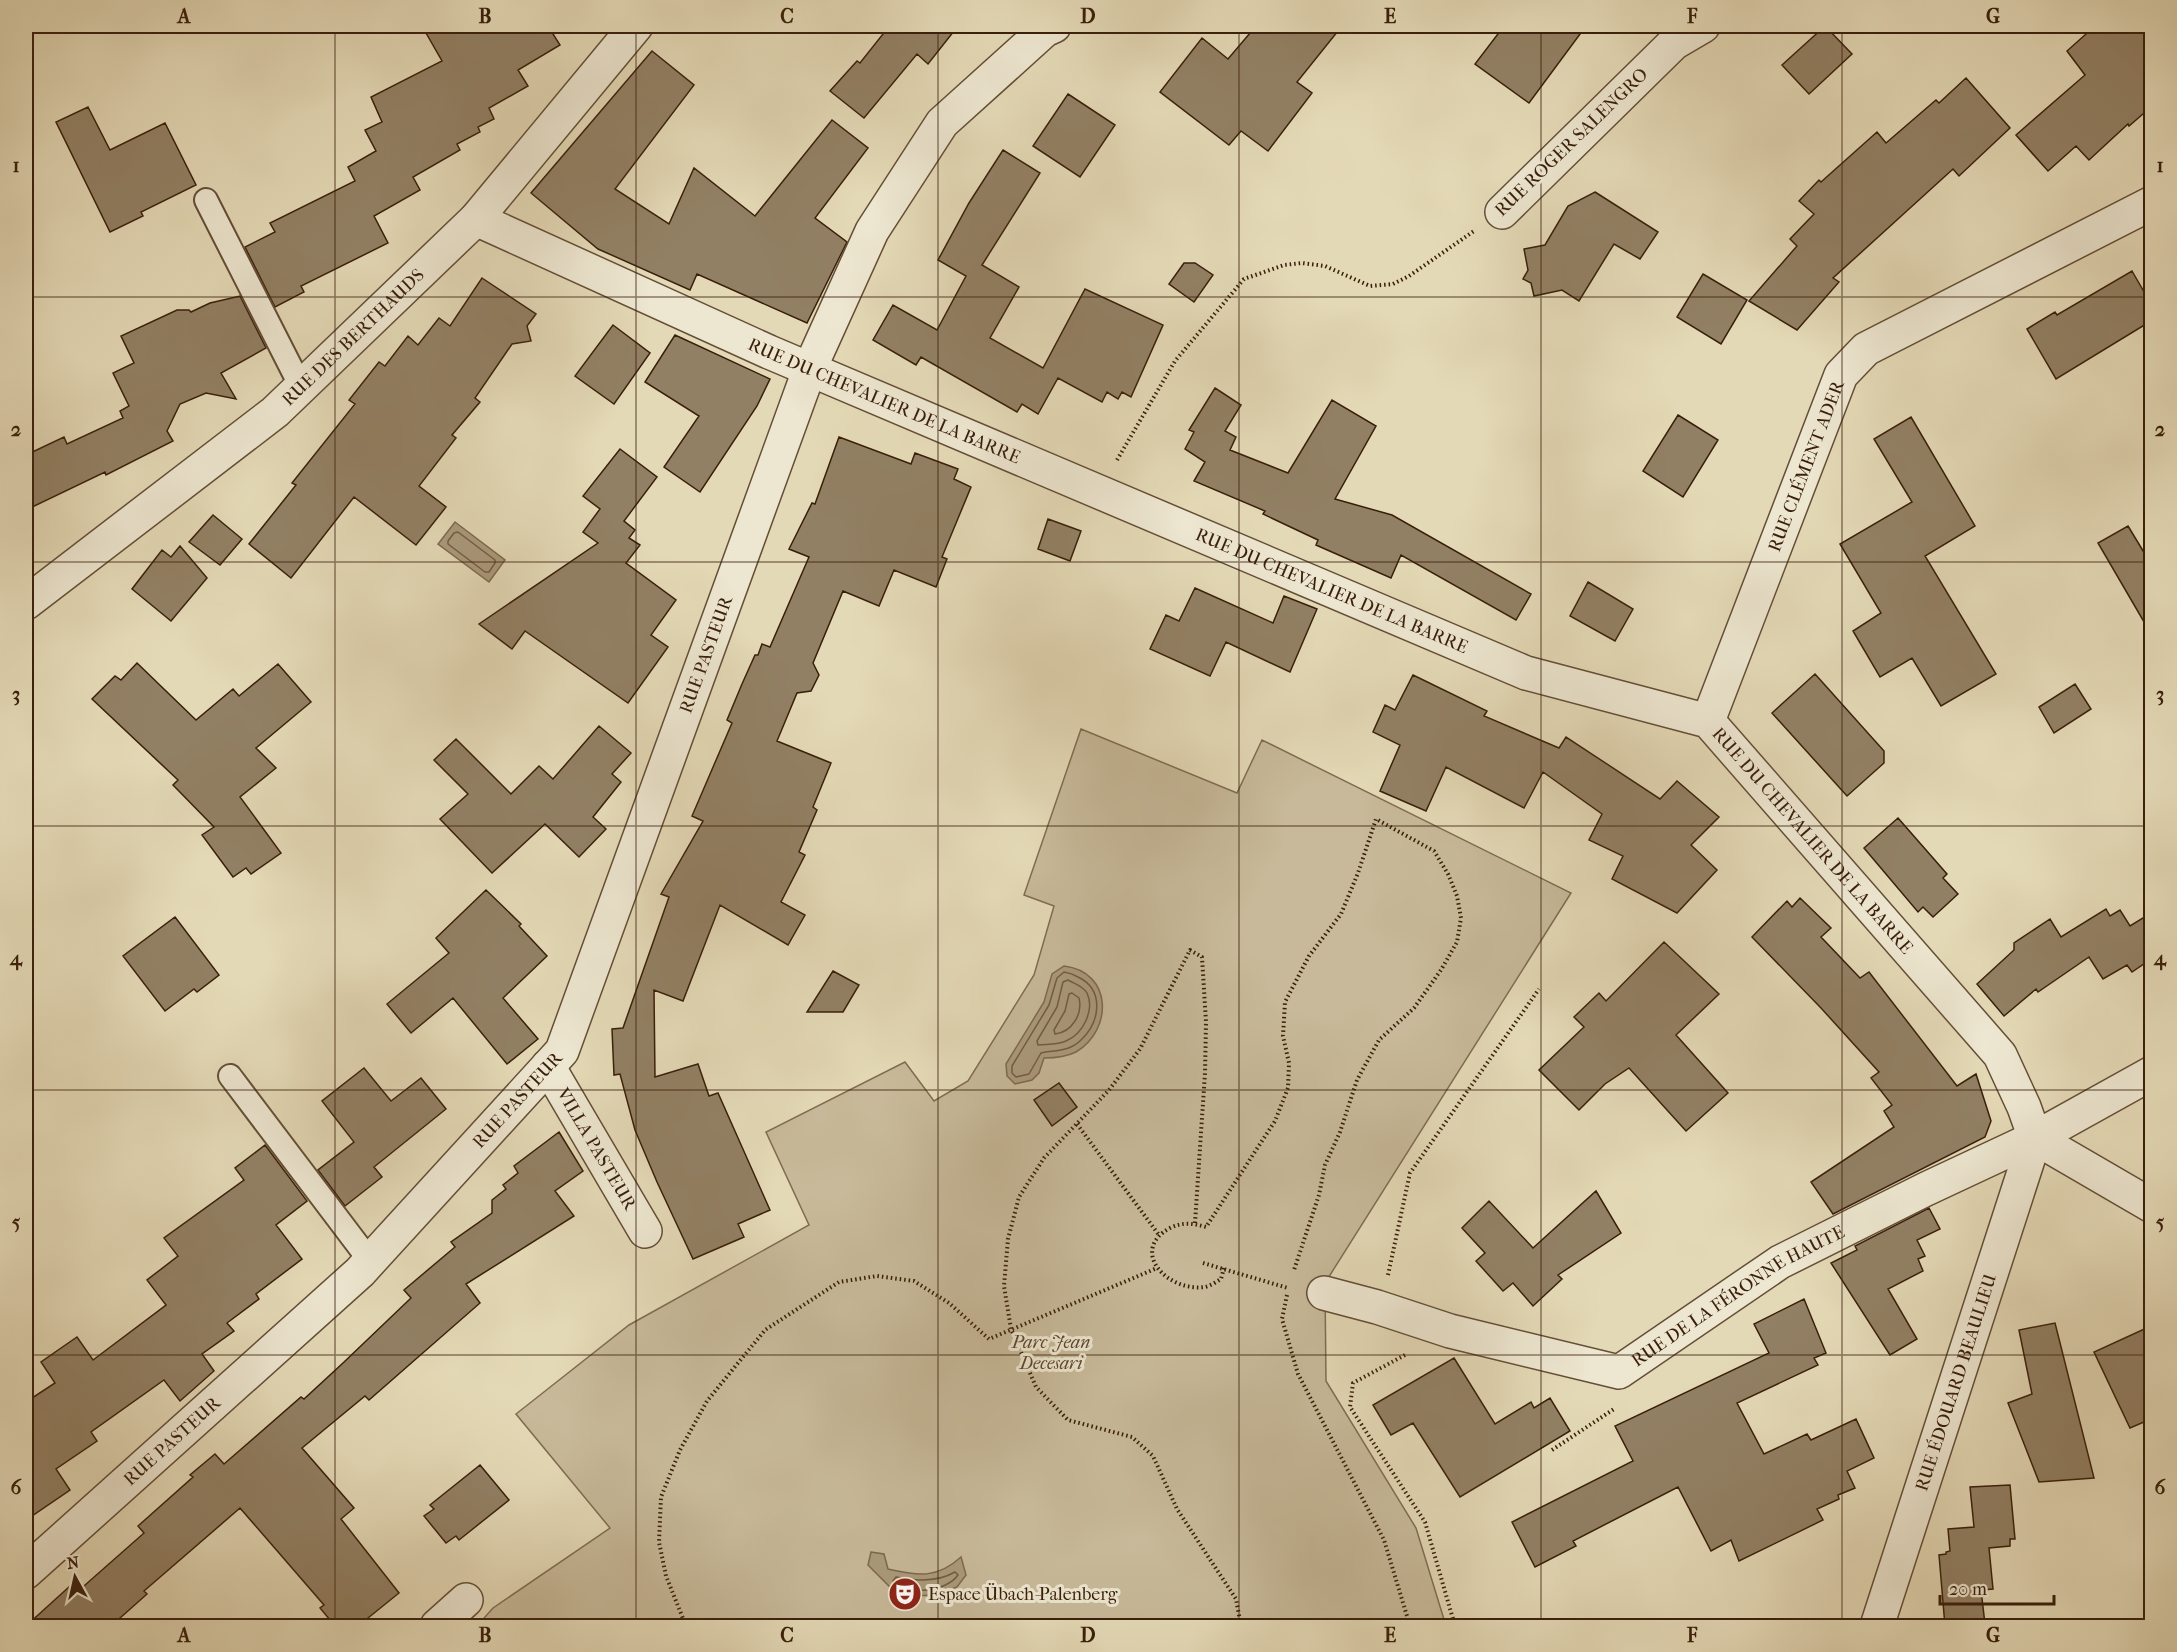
<svg xmlns="http://www.w3.org/2000/svg" width="2177" height="1652" viewBox="0 0 2177 1652" font-family="'IM FELL French Canon',serif">
	<style>
		.green { fill: #c7b999; stroke: #806c52; stroke-width: 1.5 }
		.water { fill: #aa9a7c; stroke: #7d694f; stroke-width: 1.5 }
		.lines { fill: none; stroke-linecap: round; stroke-linejoin: round }
		.shore { stroke: #725c44; stroke-width: 1.5 }
		.building { fill: #928064; stroke: #391f0b; stroke-width: 1.5 }
		.service-casing { stroke: #644e36; stroke-width: 26 }
		.minor-casing { stroke: #644e36; stroke-width: 36 }
		.tertiary-casing { stroke: #644e36; stroke-width: 36 }
		.path { stroke: #391f0b; stroke-width: 4; stroke-dasharray: 1.5 3; stroke-linecap: butt }
		.service { stroke: #ede6d0; stroke-width: 22 }
		.minor { stroke: #ede6d0; stroke-width: 33 }
		.tertiary { stroke: #ede6d0; stroke-width: 33 }
		.grid { fill: none; stroke: #391f0b; stroke-width: 1.5; stroke-opacity: 0.55 }
		.labels { text-anchor: middle; stroke-width: 6; stroke-linejoin: round; paint-order: stroke }
		.street-label { font-size: 18px; fill: #391f0b; stroke: #ede6d0 }
		.park-label { font-size: 18px; font-style: italic; fill: #5c462e; stroke: #ede6d0 }
		.poi-label { font-size: 18px; fill: #391f0b; stroke: #ede6d0; text-anchor: start }
		.neatline { fill: none; stroke: #391f0b; stroke-width: 2 }
		.grid-label { font-size: 20px; text-anchor: middle; font-weight: bold; fill: #391f0b }
	</style>
	<rect width="100%" height="100%" fill="#e4d9b6"/>
	<filter id="stains"><feTurbulence type="fractalNoise" baseFrequency=".00333" numOctaves="4"/><feColorMatrix values="0 0 0 0 .2 0 0 0 0 .09 0 0 0 0 .02 0 0 0 .5 -.17"/></filter>
	<radialGradient id="worn" r=".72"><stop offset=".6" stop-color="#630" stop-opacity="0"/><stop offset="1" stop-color="#630" stop-opacity=".3"/></radialGradient>
	<path class="green" d="M 1081,729 L 1237,793 L 1262,740 L 1571,893 L 1325,1283 L 1326,1381 L 1416,1528 L 1446,1626 L 477,1626 L 493,1608 L 610,1528 L 516,1414 L 629,1325 L 809,1225 L 766,1132 L 905,1062 L 934,1101 L 968,1081 L 1034,975 L 1054,906 L 1024,895 Z"/>
	<path class="water" d="M 455,522 L 505,560 L 489,582 L 438,544 Z
		M 1064,966 C 1113,972 1113,1030 1076,1052 C 1066,1057 1054,1058 1044,1058 L 1039,1073 L 1032,1080 L 1015,1084 L 1007,1076 L 1006,1064 L 1044,1002 L 1052,974 Z
		M 871,1552 L 884,1554 L 888,1569 C 918,1576 937,1579 961,1557 L 966,1575 L 957,1587 L 937,1595 L 911,1596 L 892,1589 L 868,1565 Z"/>
	<g class="lines">
		<path class="shore" d="M 458,532 L 495,560 L 495,563 L 489,572 L 485,572 L 448,544 L 448,541 L 454,533 Z
			M 1064,972 C 1070,973 1073,974 1078,977 C 1105,990 1100,1022 1081,1040 C 1069,1052 1055,1050 1041,1053 L 1029,1074 L 1016,1077 L 1012,1073 L 1012,1066 L 1049,1005 L 1057,978 Z
			M 1068,980 C 1075,984 1083,986 1087,993 C 1095,1010 1083,1034 1066,1041 C 1058,1045 1048,1044 1038,1045 L 1037,1041 L 1057,1007 L 1063,982 Z
			M 1072,993 L 1079,998 C 1083,1014 1072,1032 1055,1034 L 1054,1030 L 1065,1011 L 1069,994 Z
			M 955,1572 L 958,1575 C 946,1592 908,1596 893,1581 L 896,1577 C 915,1581 938,1582 955,1572 Z"/>
	</g>
	<path class="building" d="M 422,26 L 548,26 L 560,45 L 518,70 L 528,86 L 489,108 L 494,119 L 478,127 L 480,132 L 457,144 L 460,150 L 413,177 L 420,190 L 374,216 L 388,243 L 301,286 L 304,292 L 275,307 L 245,247 L 275,232 L 270,223 L 355,181 L 348,167 L 376,151 L 365,130 L 382,122 L 371,97 L 442,61 Z
		M 883,26 L 958,26 L 928,64 L 917,54 L 864,118 L 830,91 L 857,61 L 860,63 L 887,29 Z
		M 1256,26 L 1342,26 L 1297,82 L 1312,93 L 1268,151 L 1241,131 L 1229,145 L 1160,92 L 1202,38 L 1228,59 Z
		M 1504,26 L 1586,26 L 1529,103 L 1475,64 Z
		M 1825,26 L 1852,54 L 1809,94 L 1782,65 Z
		M 2095,26 L 2151,26 L 2151,107 L 2129,126 L 2128,124 L 2089,160 L 2076,146 L 2048,171 L 2016,135 L 2085,75 L 2067,51 Z
		M 652,51 L 694,85 L 615,189 L 669,224 L 694,168 L 755,216 L 832,120 L 868,148 L 815,218 L 847,242 L 807,323 L 697,274 L 690,290 L 598,249 L 531,193 Z
		M 1966,78 L 2010,128 L 1959,176 L 1953,169 L 1833,278 L 1839,282 L 1797,330 L 1749,301 L 1797,246 L 1790,239 L 1814,214 L 1799,201 L 1819,180 L 1821,182 L 1877,132 L 1886,143 L 1936,100 L 1939,103 Z
		M 1068,94 L 1115,125 L 1080,177 L 1033,146 Z
		M 88,107 L 110,150 L 165,123 L 196,185 L 141,212 L 143,216 L 110,232 L 56,122 Z
		M 1003,150 L 1040,173 L 982,265 L 1019,287 L 990,338 L 1043,368 L 1085,289 L 1163,325 L 1131,397 L 1122,392 L 1118,399 L 1107,392 L 1102,402 L 1058,378 L 1038,414 L 1022,404 L 1017,412 L 921,357 L 916,365 L 873,340 L 893,305 L 937,330 L 966,276 L 938,260 L 969,203 Z
		M 1595,192 L 1658,232 L 1640,259 L 1614,244 L 1579,301 L 1562,290 L 1534,296 L 1531,283 L 1523,279 L 1528,270 L 1524,249 L 1545,245 L 1568,206 Z
		M 1184,263 L 1195,263 L 1213,275 L 1194,302 L 1169,284 Z
		M 2132,271 L 2151,304 L 2151,321 L 2056,379 L 2027,329 L 2055,312 L 2057,315 Z
		M 1703,274 L 1747,300 L 1721,344 L 1677,317 Z
		M 482,278 L 536,314 L 527,326 L 531,341 L 512,344 L 475,398 L 480,402 L 452,435 L 456,438 L 419,486 L 446,507 L 416,545 L 354,497 L 291,578 L 249,544 L 296,485 L 292,483 L 355,404 L 349,400 L 379,362 L 385,366 L 408,336 L 418,345 L 439,318 L 450,326 Z
		M 240,296 L 266,348 L 221,373 L 236,399 L 206,393 L 180,404 L 167,431 L 173,441 L 106,475 L 105,472 L 26,510 L 26,455 L 64,437 L 67,444 L 123,418 L 120,411 L 129,406 L 113,373 L 134,363 L 121,336 L 177,310 L 189,310 L 191,312 L 210,303 Z
		M 613,325 L 650,353 L 614,404 L 575,376 Z
		M 675,335 L 770,379 L 757,406 L 700,492 L 664,467 L 699,416 L 645,382 Z
		M 1215,388 L 1241,405 L 1225,431 L 1236,437 L 1230,450 L 1288,473 L 1332,400 L 1376,426 L 1335,499 L 1392,515 L 1531,594 L 1516,620 L 1401,555 L 1391,578 L 1316,545 L 1318,540 L 1263,514 L 1265,511 L 1194,481 L 1205,462 L 1185,449 L 1194,432 L 1189,430 Z
		M 1678,415 L 1718,440 L 1683,497 L 1643,471 Z
		M 1911,417 L 1975,526 L 1925,556 L 1996,674 L 1941,706 L 1912,658 L 1880,677 L 1853,631 L 1881,613 L 1840,544 L 1912,502 L 1874,439 Z
		M 839,437 L 911,464 L 915,453 L 958,469 L 954,479 L 971,487 L 942,557 L 947,559 L 936,587 L 894,570 L 879,606 L 843,591 L 813,663 L 819,675 L 811,691 L 797,693 L 777,741 L 831,763 L 813,807 L 817,810 L 799,852 L 805,855 L 781,902 L 805,915 L 788,945 L 720,905 L 683,1001 L 654,990 L 655,1077 L 698,1064 L 709,1096 L 718,1093 L 770,1210 L 738,1224 L 744,1237 L 693,1259 L 657,1182 L 635,1130 L 620,1074 L 614,1075 L 612,1029 L 623,1028 L 669,897 L 661,894 L 703,821 L 692,816 L 732,723 L 727,720 L 742,684 L 755,655 L 758,655 L 762,644 L 770,647 L 809,557 L 789,549 L 812,503 L 815,504 Z
		M 620,449 L 657,477 L 624,521 L 635,530 L 629,538 L 640,545 L 626,563 L 676,600 L 651,635 L 668,647 L 628,703 L 525,631 L 512,649 L 479,624 L 598,543 L 583,532 L 600,509 L 583,496 Z
		M 213,515 L 242,539 L 220,565 L 189,542 Z
		M 1048,519 L 1081,531 L 1070,561 L 1038,549 Z
		M 2128,526 L 2151,564 L 2151,634 L 2098,543 Z
		M 180,546 L 207,578 L 171,621 L 132,589 L 162,550 L 171,557 Z
		M 1588,582 L 1633,609 L 1615,641 L 1570,616 Z
		M 1195,588 L 1273,623 L 1284,596 L 1317,609 L 1290,672 L 1226,642 L 1210,676 L 1150,649 L 1166,615 L 1179,621 Z
		M 137,663 L 196,720 L 233,689 L 239,696 L 278,664 L 311,702 L 256,748 L 276,768 L 240,797 L 281,853 L 251,874 L 246,868 L 233,877 L 202,835 L 214,827 L 173,785 L 178,780 L 92,699 L 115,676 L 121,680 Z
		M 1815,674 L 1884,751 L 1884,763 L 1847,796 L 1772,713 Z
		M 1413,675 L 1487,711 L 1484,716 L 1559,748 L 1566,737 L 1660,799 L 1677,781 L 1719,817 L 1691,845 L 1717,870 L 1677,913 L 1612,879 L 1623,856 L 1589,840 L 1602,814 L 1543,772 L 1524,808 L 1446,767 L 1426,811 L 1380,791 L 1400,745 L 1373,732 L 1385,705 L 1395,710 Z
		M 2075,684 L 2091,709 L 2054,733 L 2039,707 Z
		M 599,726 L 631,753 L 612,774 L 621,782 L 593,817 L 606,829 L 579,857 L 545,824 L 492,873 L 440,819 L 468,794 L 434,760 L 456,739 L 511,794 L 539,766 L 553,779 Z
		M 1898,818 L 1947,874 L 1943,878 L 1958,894 L 1933,917 L 1923,907 L 1918,912 L 1864,848 Z
		M 486,890 L 521,924 L 519,926 L 547,956 L 503,998 L 538,1039 L 507,1064 L 453,998 L 411,1033 L 387,1004 L 449,953 L 436,938 Z
		M 1800,898 L 1831,928 L 1821,937 L 1860,978 L 1869,972 L 1957,1086 L 1976,1074 L 1991,1121 L 1985,1137 L 1833,1214 L 1811,1182 L 1894,1127 L 1884,1111 L 1892,1105 L 1871,1078 L 1879,1072 L 1821,1008 L 1752,937 L 1787,901 L 1792,907 Z
		M 2106,909 L 2110,916 L 2120,910 L 2130,926 L 2151,913 L 2151,959 L 2132,972 L 2127,965 L 2103,979 L 2089,957 L 2038,992 L 2036,989 L 2004,1016 L 1977,984 L 2014,950 L 2014,943 L 2050,919 L 2061,937 Z
		M 175,917 L 219,975 L 197,992 L 194,989 L 165,1011 L 123,956 Z
		M 1664,942 L 1719,994 L 1676,1035 L 1728,1093 L 1686,1131 L 1629,1068 L 1605,1084 L 1579,1110 L 1539,1070 L 1584,1027 L 1574,1017 L 1599,993 L 1606,1001 Z
		M 833,971 L 859,985 L 843,1012 L 807,1012 Z
		M 364,1068 L 391,1101 L 421,1078 L 446,1109 L 374,1167 L 382,1177 L 345,1206 L 318,1170 L 354,1142 L 322,1101 Z
		M 1059,1083 L 1077,1107 L 1052,1126 L 1034,1100 Z
		M 559,1132 L 583,1171 L 555,1191 L 574,1216 L 466,1284 L 480,1303 L 369,1400 L 365,1396 L 302,1448 L 354,1508 L 341,1519 L 399,1593 L 358,1626 L 335,1626 L 320,1608 L 324,1605 L 240,1508 L 144,1591 L 147,1594 L 111,1626 L 26,1626 L 70,1586 L 76,1593 L 144,1533 L 138,1526 L 193,1477 L 190,1475 L 215,1454 L 224,1464 L 301,1397 L 304,1399 L 343,1363 L 411,1298 L 404,1290 L 455,1247 L 451,1242 L 492,1213 L 492,1200 L 506,1189 L 503,1185 L 518,1173 L 514,1166 Z
		M 265,1145 L 307,1201 L 276,1225 L 302,1259 L 256,1294 L 259,1299 L 227,1323 L 234,1331 L 202,1354 L 214,1371 L 180,1401 L 164,1380 L 91,1432 L 97,1441 L 56,1469 L 70,1490 L 26,1520 L 26,1402 L 55,1383 L 41,1362 L 77,1337 L 93,1360 L 166,1305 L 147,1280 L 178,1256 L 164,1238 L 244,1180 L 235,1168 Z
		M 1596,1191 L 1621,1233 L 1558,1275 L 1562,1279 L 1533,1306 L 1513,1283 L 1503,1291 L 1476,1261 L 1485,1253 L 1462,1228 L 1489,1201 L 1533,1248 Z
		M 1929,1208 L 1940,1229 L 1917,1240 L 1925,1256 L 1918,1259 L 1923,1271 L 1888,1289 L 1917,1339 L 1890,1355 L 1831,1263 L 1857,1250 L 1855,1246 Z
		M 1804,1299 L 1826,1353 L 1814,1358 L 1818,1365 L 1737,1403 L 1764,1454 L 1807,1434 L 1811,1440 L 1856,1419 L 1874,1458 L 1847,1471 L 1855,1488 L 1838,1495 L 1839,1499 L 1817,1509 L 1823,1520 L 1739,1561 L 1731,1540 L 1711,1551 L 1678,1487 L 1573,1541 L 1576,1546 L 1535,1567 L 1512,1522 L 1633,1461 L 1615,1426 L 1769,1353 L 1754,1324 Z
		M 2055,1323 L 2094,1478 L 2039,1482 L 2008,1403 L 2032,1394 L 2019,1330 Z
		M 2151,1326 L 2151,1419 L 2130,1428 L 2094,1352 Z
		M 1454,1358 L 1495,1424 L 1531,1402 L 1534,1408 L 1550,1398 L 1570,1431 L 1460,1497 L 1413,1423 L 1391,1435 L 1373,1405 Z
		M 480,1465 L 509,1500 L 459,1540 L 456,1536 L 446,1543 L 424,1516 L 434,1509 L 430,1505 Z
		M 2010,1485 L 2015,1539 L 2010,1539 L 2010,1546 L 1989,1548 L 1993,1589 L 1981,1590 L 1985,1624 L 1945,1626 L 1939,1555 L 1946,1554 L 1946,1552 L 1950,1551 L 1948,1529 L 1974,1527 L 1970,1487 Z"/>
	<g class="lines">
		<g class="service-casing">
			<path id="service" d="M 206,200 L 301,387
				M 230,1076 L 370,1261"/>
		</g>
		<g class="minor-casing">
			<g id="minor">
				<path d="M 1502,212 L 1674,43 L 1703,26"/>
				<path id="s1" d="M 476,219 L 769,352 L 1526,673 L 1708,721 L 2000,1055 L 2024,1107 L 2035,1138"/>
				<path id="s2" d="M 26,603 L 275,412 L 476,219 L 636,26"/>
				<path id="s3" d="M 1708,721 L 1841,375 L 1866,349 L 2152,203"/>
				<path id="s4" d="M 548,1066 L 645,1231"/>
				<path d="M 2035,1138 L 2152,1206"/>
				<path id="s5" d="M 1324,1293 L 1377,1307 L 1450,1331 L 1619,1372 L 1780,1262 L 1926,1189 L 2035,1138"/>
				<path id="s6" d="M 26,1572 L 360,1272 L 562,1051 L 810,368 L 872,231 L 942,123 L 1045,30 L 1054,26"/>
				<path d="M 437,1626 L 466,1600"/>
			</g>
		</g>
		<g class="tertiary-casing">
			<g id="tertiary">
				<path id="s7" d="M 1877,1626 L 2035,1138 L 2152,1073"/>
			</g>
		</g>
		<path class="path" d="M 1117,460 L 1175,361 L 1244,279 L 1284,265 L 1302,263 L 1325,266 L 1370,286 L 1393,284 L 1409,276 L 1474,231
			M 1077,1124 L 1159,1235
			M 1195,1223 L 1205,1073 L 1206,1022 L 1202,957 L 1190,950 L 1140,1049 L 1109,1090 L 1044,1158 L 1019,1197 L 1008,1239 L 1004,1286 L 1011,1329 L 1036,1387 L 1068,1420 L 1132,1437 L 1153,1456 L 1177,1509 L 1236,1599 L 1241,1626
			M 1203,1263 L 1288,1288
			M 1224,1268 L 1221,1279 C 1216,1282 1210,1286 1205,1287 C 1166,1292 1129,1250 1170,1228 C 1182,1222 1193,1223 1206,1227 L 1275,1121 L 1288,1088 L 1289,1063 L 1283,1036 L 1285,1002 L 1309,956 L 1341,914 L 1358,873 L 1376,819 L 1434,851 L 1448,874 L 1457,896 L 1461,918 L 1457,942 L 1441,970 L 1414,1008 L 1379,1040 L 1357,1080 L 1340,1132 L 1325,1165 L 1319,1195 L 1294,1270
			M 1388,1275 L 1410,1173 L 1539,989
			M 1287,1295 L 1282,1319 L 1298,1374 L 1384,1540 L 1410,1626
			M 1405,1355 L 1353,1383 L 1350,1407 L 1425,1522 L 1455,1626
			M 1552,1450 L 1614,1409
			M 686,1626 L 666,1576 L 659,1542 L 661,1497 L 680,1450 L 707,1401 L 765,1330 L 839,1282 L 877,1276 L 914,1281 L 949,1303 L 989,1339 L 1157,1268"/>
		<use href="#service" class="service"/>
		<use href="#minor" class="minor"/>
		<use href="#tertiary" class="tertiary"/>
	</g>
	<path class="grid" d="M 335,26 L 335,1626M 636,26 L 636,1626M 938,26 L 938,1626M 1239,26 L 1239,1626M 1541,26 L 1541,1626M 1842,26 L 1842,1626M 26,297 L 2152,297M 26,562 L 2152,562M 26,826 L 2152,826M 26,1090 L 2152,1090M 26,1355 L 2152,1355"/>
	<defs>
		<g id="theatre-disc" transform="scale(1.725)"><circle r="9.5" fill="#8f2418" stroke="#ede6d0"/><path d="M-5-5.5Q0-4 5-5.5V0Q5 5 0 6Q-5 5-5 0ZM-3.3-2.5H-1v1.5H-3.3ZM1-2.5H3.3v1.5H1ZM-2.8 1Q0 5.5 2.8 1Z" fill="#fff"/></g>
	</defs>
	<g fill-rule="evenodd">
		<use href="#theatre-disc" x="905" y="1594"/>
	</g>
	<g class="labels">
		<g class="street-label">
			<text transform="translate(1571 142) rotate(-44)" y="6">RUE ROGER SALENGRO</text>
			<text dy="6" stroke="none"><textPath href="#s2" startOffset="422">RUE DES BERTHAUDS</textPath></text>
			<text dy="6" stroke="none"><textPath href="#s1" startOffset="447">RUE DU CHEVALIER DE LA BARRE</textPath></text>
			<text dy="6" stroke="none"><textPath href="#s3" startOffset="273">RUE CLÉMENT ADER</textPath></text>
			<text dy="6" stroke="none"><textPath href="#s1" startOffset="933">RUE DU CHEVALIER DE LA BARRE</textPath></text>
			<text dy="6" stroke="none"><textPath href="#s6" startOffset="1170">RUE PASTEUR</textPath></text>
			<text dy="6" stroke="none"><textPath href="#s1" startOffset="1491">RUE DU CHEVALIER DE LA BARRE</textPath></text>
			<text dy="6" stroke="none"><textPath href="#s6" startOffset="682">RUE PASTEUR</textPath></text>
			<text dy="6" stroke="none"><textPath href="#s4" startOffset="96">VILLA PASTEUR</textPath></text>
			<text dy="6" stroke="none"><textPath href="#s5" startOffset="447">RUE DE LA FÉRONNE HAUTE</textPath></text>
			<text dy="6" stroke="none"><textPath href="#s7" startOffset="256">RUE ÉDOUARD BEAULIEU</textPath></text>
			<text dy="6" stroke="none"><textPath href="#s6" startOffset="196">RUE PASTEUR</textPath></text>
		</g>
		<g class="park-label">
			<text x="1051" y="1348">Parc Jean<tspan x="1051" dy="21">Decesari</tspan></text>
		</g>
		<g class="poi-label">
			<text x="928" y="1600">Espace Übach-Palenberg</text>
		</g>
	</g>
	<rect width="2177" height="1652" fill="none" stroke="#e4d9b6" stroke-width="66"/>
	<g transform="translate(75 1577) rotate(352)" stroke="#ede6d0" stroke-width="4.5" paint-order="stroke">
	<path d="M0-4.5L10 22L0 15L-10 22Z" fill="#391f0b"/>
	<text y="-9" font-size="16" font-weight="bold" text-anchor="middle" fill="#391f0b">N</text>
	</g>
	<path d="M1940 1595v9h114v-9" fill="none" stroke="#391f0b" stroke-width="3"/>
	<text x="1949" y="1595" font-size="18" fill="#391f0b" stroke="#ede6d0" stroke-width="4.5" paint-order="stroke">20 m</text>
	<rect x="33" y="33" width="2111" height="1586" class="neatline"/>
	<g class="grid-label">
		<text x="184" y="23">A</text>
		<text x="485" y="23">B</text>
		<text x="787" y="23">C</text>
		<text x="1088" y="23">D</text>
		<text x="1390" y="23">E</text>
		<text x="1692" y="23">F</text>
		<text x="1993" y="23">G</text>
		<text x="16" y="172">1</text>
		<text x="2160" y="172">1</text>
		<text x="16" y="436">2</text>
		<text x="2160" y="436">2</text>
		<text x="16" y="701">3</text>
		<text x="2160" y="701">3</text>
		<text x="16" y="965">4</text>
		<text x="2160" y="965">4</text>
		<text x="16" y="1229">5</text>
		<text x="2160" y="1229">5</text>
		<text x="16" y="1494">6</text>
		<text x="2160" y="1494">6</text>
		<text x="184" y="1642">A</text>
		<text x="485" y="1642">B</text>
		<text x="787" y="1642">C</text>
		<text x="1088" y="1642">D</text>
		<text x="1390" y="1642">E</text>
		<text x="1692" y="1642">F</text>
		<text x="1993" y="1642">G</text>
	</g>
	<rect width="100%" height="100%" filter="url(#stains)"/>
	<rect width="100%" height="100%" fill="url(#worn)"/>
</svg>
